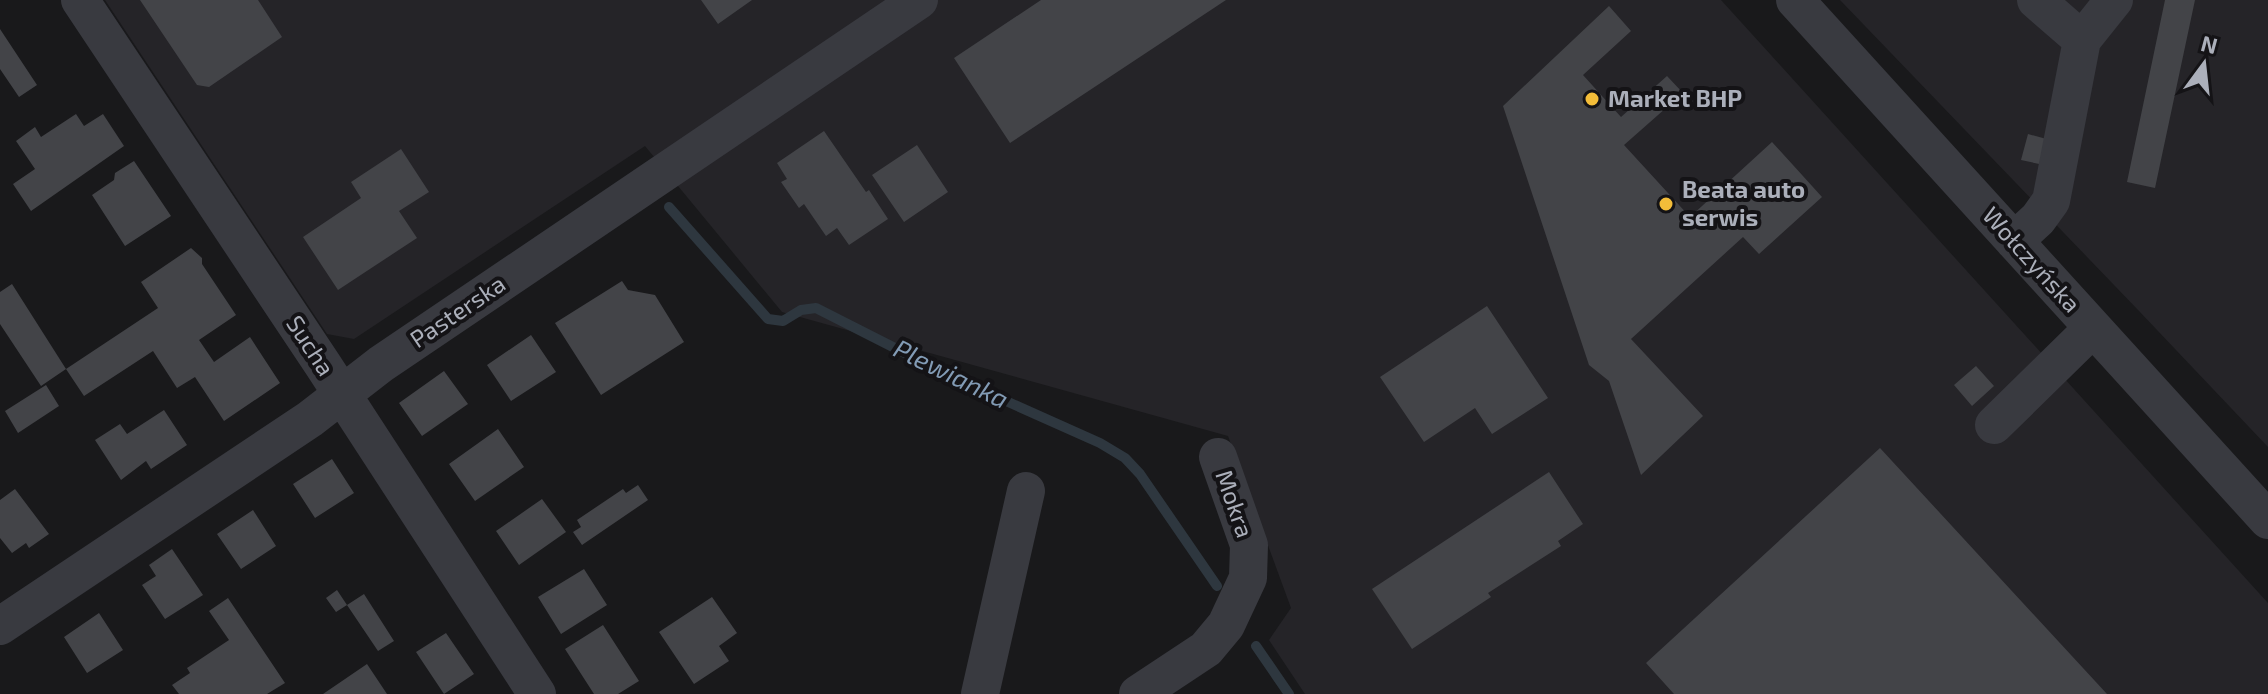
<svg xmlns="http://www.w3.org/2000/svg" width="2268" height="694" viewBox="0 0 2268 694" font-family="'Exo 2',sans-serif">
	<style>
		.built { fill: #252428 }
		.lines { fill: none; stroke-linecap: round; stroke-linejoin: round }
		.stream { stroke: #2e373f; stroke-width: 10 }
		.building { fill: #434448 }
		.minor { stroke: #393a40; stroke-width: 38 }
		.poi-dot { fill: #f3bd39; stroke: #141316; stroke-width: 3 }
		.labels { text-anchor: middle; stroke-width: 8; stroke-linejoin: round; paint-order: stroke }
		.poi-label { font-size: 24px; font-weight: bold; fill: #abafba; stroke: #141316; text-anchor: start }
		.street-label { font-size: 24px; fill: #abafba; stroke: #141316 }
		.water-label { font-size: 26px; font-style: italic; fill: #829bb5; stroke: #141316 }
	</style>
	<rect width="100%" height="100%" fill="#19191b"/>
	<path class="built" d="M 105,0 L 1721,0 L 2268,603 L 2268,694 L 1305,694 L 1269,640 L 1291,608 L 1228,436 L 782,312 L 645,146 L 354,339 L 327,334 Z
		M 1840,0 L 2268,0 L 2268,447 L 2139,311 Z"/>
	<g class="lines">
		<path class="stream" d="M 669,207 L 768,319 L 783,321 L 801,310 L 816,308 L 950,376 L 1100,443 L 1125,458 L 1140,474 L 1217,586
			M 1256,646 L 1289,694"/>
	</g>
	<path class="building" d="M 140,0 L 258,0 L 282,37 L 209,87 L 197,85 Z
		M 701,0 L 752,0 L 718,24 Z
		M 1041,0 L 1226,0 L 1010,143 L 954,58 Z
		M 2165,0 L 2195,0 L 2155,188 L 2127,182 Z
		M 1609,6 L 1631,31 L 1583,75 L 1621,117 L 1667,76 L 1683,93 L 1624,145 L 1690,217 L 1772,142 L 1822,197 L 1759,254 L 1743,237 L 1631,339 L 1703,416 L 1641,475 L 1609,381 L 1589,365 L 1503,106 Z
		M 0,29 L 37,85 L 19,97 L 0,69 Z
		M 76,114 L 84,126 L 103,114 L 124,146 L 31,211 L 13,184 L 35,169 L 16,141 L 35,127 L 41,137 Z
		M 824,131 L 866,192 L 869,190 L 888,219 L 849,245 L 837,228 L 826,236 L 804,204 L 799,208 L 781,182 L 787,179 L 777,163 Z
		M 2028,134 L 2050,140 L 2044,165 L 2021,160 Z
		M 917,145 L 948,192 L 904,222 L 872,175 Z
		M 401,149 L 429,192 L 399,211 L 417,238 L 338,290 L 303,237 L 361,198 L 351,182 Z
		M 134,161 L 171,216 L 125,246 L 92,195 L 114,180 L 115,173 Z
		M 191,248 L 202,258 L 202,264 L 236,315 L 199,340 L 214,362 L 250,337 L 280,383 L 224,421 L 195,377 L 177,388 L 153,351 L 84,396 L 66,369 L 41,386 L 0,324 L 0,292 L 12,284 L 66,369 L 158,308 L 141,282 Z
		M 622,281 L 628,290 L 655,295 L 684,342 L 601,395 L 555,323 Z
		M 1487,306 L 1548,398 L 1492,434 L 1475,408 L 1424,442 L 1380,377 Z
		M 531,335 L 556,372 L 511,401 L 487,365 Z
		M 1976,366 L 1994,386 L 1972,406 L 1954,385 Z
		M 444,371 L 468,404 L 422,436 L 399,403 Z
		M 46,385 L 59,406 L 18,433 L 5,411 Z
		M 164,410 L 187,445 L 151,469 L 146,461 L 121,480 L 95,440 L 120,424 L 127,434 Z
		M 498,429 L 524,467 L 475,501 L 449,464 Z
		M 1880,448 L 2107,694 L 1674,694 L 1646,663 Z
		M 332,459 L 354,493 L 315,518 L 293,484 Z
		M 1549,472 L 1583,524 L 1558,541 L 1561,546 L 1488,593 L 1491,597 L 1412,649 L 1372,589 Z
		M 638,485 L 648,500 L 582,545 L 573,532 L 581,527 L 577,520 L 623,489 L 626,493 Z
		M 15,489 L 49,534 L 29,548 L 26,543 L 12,553 L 0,538 L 0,500 Z
		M 542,499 L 566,532 L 519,565 L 496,531 Z
		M 253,510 L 276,546 L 241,569 L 217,534 Z
		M 172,549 L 203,595 L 165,619 L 142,585 L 156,576 L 149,565 Z
		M 584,569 L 607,605 L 561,634 L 538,597 Z
		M 337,590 L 347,605 L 336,612 L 326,598 Z
		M 364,594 L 394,641 L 378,651 L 347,605 Z
		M 712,597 L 737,633 L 719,646 L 729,661 L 694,684 L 659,632 Z
		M 228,598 L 285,683 L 267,694 L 179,694 L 172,685 L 190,673 L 187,668 L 229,640 L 209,611 Z
		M 99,613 L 123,650 L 87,673 L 64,637 Z
		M 603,625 L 639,681 L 618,694 L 594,694 L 565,649 Z
		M 446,633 L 474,674 L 444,694 L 416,652 Z
		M 367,664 L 387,694 L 323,694 Z"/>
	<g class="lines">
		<path class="minor" d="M 80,0 L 323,365 L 537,694
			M 1795,0 L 2268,520
			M 2036,0 L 2082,40
			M 2014,241 L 2038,219 L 2051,201 L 2082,40 L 2114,0
			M 1994,425 L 2093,328
			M 0,626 L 310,419 L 381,364 L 919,0
			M 980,694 L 1026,491
			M 1138,694 L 1206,649 L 1226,625 L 1248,578 L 1249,545 L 1218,457"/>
	</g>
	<g class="poi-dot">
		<circle cx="1592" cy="99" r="8"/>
		<circle cx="1666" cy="204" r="8"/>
	</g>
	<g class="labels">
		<g class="poi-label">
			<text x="1608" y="107">Market BHP</text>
			<text x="1682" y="198">Beata auto<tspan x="1682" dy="28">serwis</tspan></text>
		</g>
		<g class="street-label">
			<text transform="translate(2031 260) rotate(48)" y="8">Wołczyńska</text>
			<text transform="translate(458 312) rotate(-34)" y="8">Pasterska</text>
			<text transform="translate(310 346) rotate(57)" y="8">Sucha</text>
			<text transform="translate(1234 504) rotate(71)" y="8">Mokra</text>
		</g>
		<g class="water-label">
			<text transform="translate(951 374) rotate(26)" y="9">Plewianka</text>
		</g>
	</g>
	<g transform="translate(2204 64) rotate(15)" stroke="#141316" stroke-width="6" paint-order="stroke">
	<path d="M0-6L14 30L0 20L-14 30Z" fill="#abafba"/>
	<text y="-12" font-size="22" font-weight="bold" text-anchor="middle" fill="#abafba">N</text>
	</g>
</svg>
